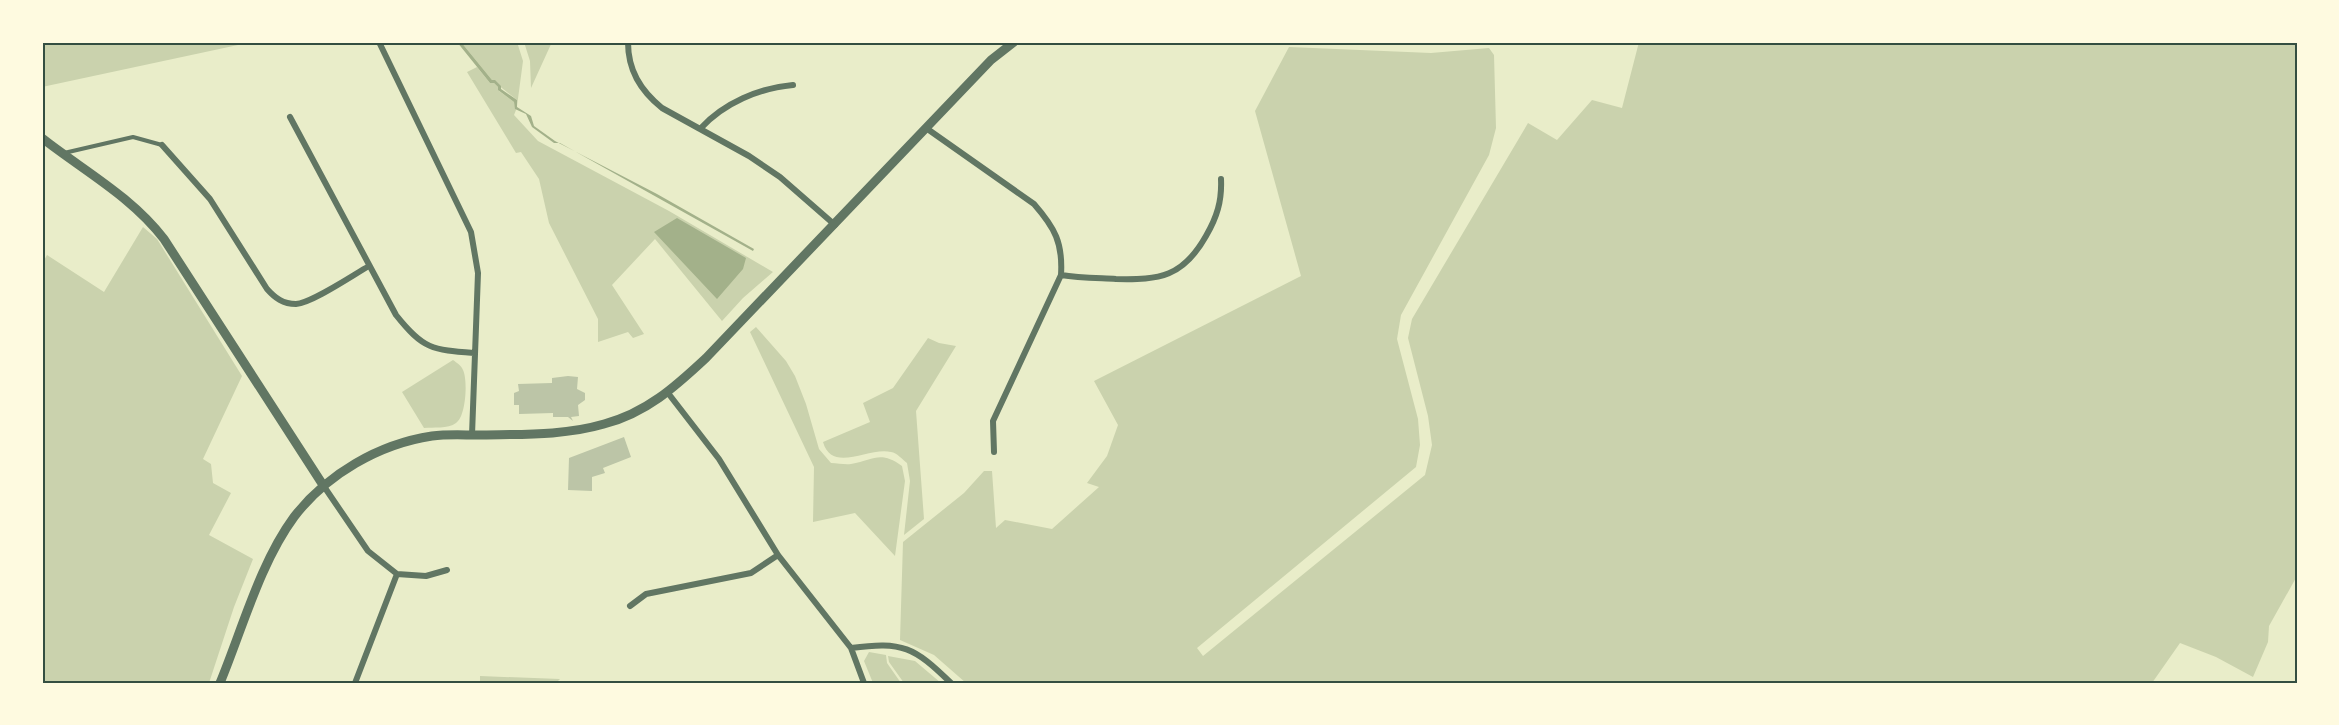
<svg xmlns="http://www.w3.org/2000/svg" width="2339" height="725" viewBox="0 0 2339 725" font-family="'PT Sans Narrow',sans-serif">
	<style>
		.green { fill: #cad2ad }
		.water { fill: #a3b18a }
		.building { fill: #bcc5a7 }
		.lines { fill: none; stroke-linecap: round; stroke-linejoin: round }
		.service { stroke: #617663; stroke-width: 4 }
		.minor { stroke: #617663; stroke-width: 6 }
		.tertiary { stroke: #617663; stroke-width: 9 }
		.neatline { fill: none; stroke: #344e41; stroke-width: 2 }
	</style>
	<rect width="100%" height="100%" fill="#e9edc9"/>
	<path class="green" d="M 42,42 L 252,42 L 42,87 Z
		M 461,42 L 517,42 L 523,61 L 517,106 L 517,100 L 492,80 Z
		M 524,42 L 552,42 L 531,88 L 530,61 Z
		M 1639,42 L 2297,42 L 2297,576 L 2269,626 L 2268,642 L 2253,677 L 2216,657 L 2180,643 L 2152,683 L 966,683 L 934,655 L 900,640 L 903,542 L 964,493 L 984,471 L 992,471 L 996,528 L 1005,520 L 1052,529 L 1099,487 L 1087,483 L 1107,456 L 1118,425 L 1094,381 L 1301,276 L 1255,111 L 1289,47 L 1431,53 L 1489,48 L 1494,55 L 1496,128 L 1489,155 L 1401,315 L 1397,339 L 1418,419 L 1420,445 L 1416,467 L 1197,648 L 1203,656 L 1425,475 L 1432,445 L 1428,416 L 1408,338 L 1412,319 L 1528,123 L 1557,140 L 1592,100 L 1622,108 Z
		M 477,67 L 490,83 L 494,83 L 498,87 L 499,91 L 514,102 L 516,110 L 514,115 L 538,141 L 669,211 L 773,272 L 743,298 L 722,321 L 655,239 L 612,285 L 644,334 L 633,338 L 628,332 L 598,342 L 598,319 L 549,223 L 539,179 L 521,152 L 516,153 L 467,72 Z
		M 143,227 L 157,239 L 242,376 L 203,459 L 211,464 L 213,483 L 231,493 L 209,535 L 253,559 L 234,607 L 209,683 L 42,683 L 42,264 L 47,255 L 104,292 Z
		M 756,327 L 786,361 L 795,376 L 806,404 L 819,449 L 831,463 C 838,463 845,465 851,464 C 874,460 880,450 902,466 L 905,481 L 895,556 L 855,513 L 813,522 L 814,467 L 750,332 Z
		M 928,338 L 939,343 L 956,346 L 916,411 L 924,519 L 904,535 L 910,481 L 907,463 C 902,459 897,453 891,452 C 870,446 832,474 823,442 L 870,422 L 863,403 L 893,388 Z
		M 453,360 C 457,363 461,365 463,370 C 468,380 466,417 456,423 C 448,429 433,427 424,428 L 402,392 Z
		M 869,652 L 886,655 L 887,663 L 901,683 L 873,683 L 864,661 Z
		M 888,656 L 915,661 L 941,683 L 904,683 L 889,662 Z
		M 480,676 L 560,679 L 556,683 L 480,683 Z"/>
	<path class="water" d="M 457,42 L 461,42 L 492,80 L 495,80 L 501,86 L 501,89 L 517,100 L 517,107 L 531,116 L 534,126 L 555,141 L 657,194 L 754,249 L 753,251 L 560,143 L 554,143 L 532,127 L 526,114 L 515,109 L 514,102 L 498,90 L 498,87 L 494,83 L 490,83 Z
		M 677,218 L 746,258 L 743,269 L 717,299 L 654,232 Z"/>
	<path class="building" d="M 568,376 L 578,377 L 577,389 L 585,393 L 585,400 L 578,405 L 579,416 L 571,417 L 573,421 L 568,417 L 553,417 L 553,413 L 519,414 L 519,405 L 514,405 L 514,393 L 519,391 L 518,384 L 552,383 L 552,378 Z
		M 624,437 L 631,457 L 603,468 L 605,473 L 592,477 L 592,491 L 568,490 L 569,458 Z"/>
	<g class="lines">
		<path class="service" d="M 64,153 L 133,137 L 162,145"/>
		<path class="minor" d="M 379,42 L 471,232 L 478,273 L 472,435
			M 628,42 C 628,70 640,90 662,108 L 749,156 L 780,177 L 835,225
			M 290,117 L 396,315 C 423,349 432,350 474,353
			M 701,128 C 724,103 759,88 793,85
			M 926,128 L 1034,204 C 1055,228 1063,243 1061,275 L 993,421 L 994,452
			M 162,145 L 210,199 L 267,289 C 275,298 283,304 296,304 C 312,303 353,275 369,266
			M 1061,275 C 1079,278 1098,278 1116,279 C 1160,280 1183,277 1206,236 C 1217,217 1222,201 1221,179
			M 668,393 L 719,459 L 778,555 L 851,648 L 864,683
			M 323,485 L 368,551 L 397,574 L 355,683
			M 397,574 L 426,576 L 447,570
			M 630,606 L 646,594 L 751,573 L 778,555
			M 851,648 C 903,641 914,647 951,683"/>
		<path class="tertiary" d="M 42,138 C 84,171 131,196 164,239 L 323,485
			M 220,683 C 242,630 260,563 294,517 C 327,474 379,444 432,436 C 447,434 463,435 477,435 C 520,434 563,436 604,424 C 646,413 675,387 706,358 L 991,60 L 1014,42"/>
	</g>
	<rect width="2339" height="725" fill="none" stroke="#fefae0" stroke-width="87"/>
	<rect x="44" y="44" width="2252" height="638" class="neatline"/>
</svg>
